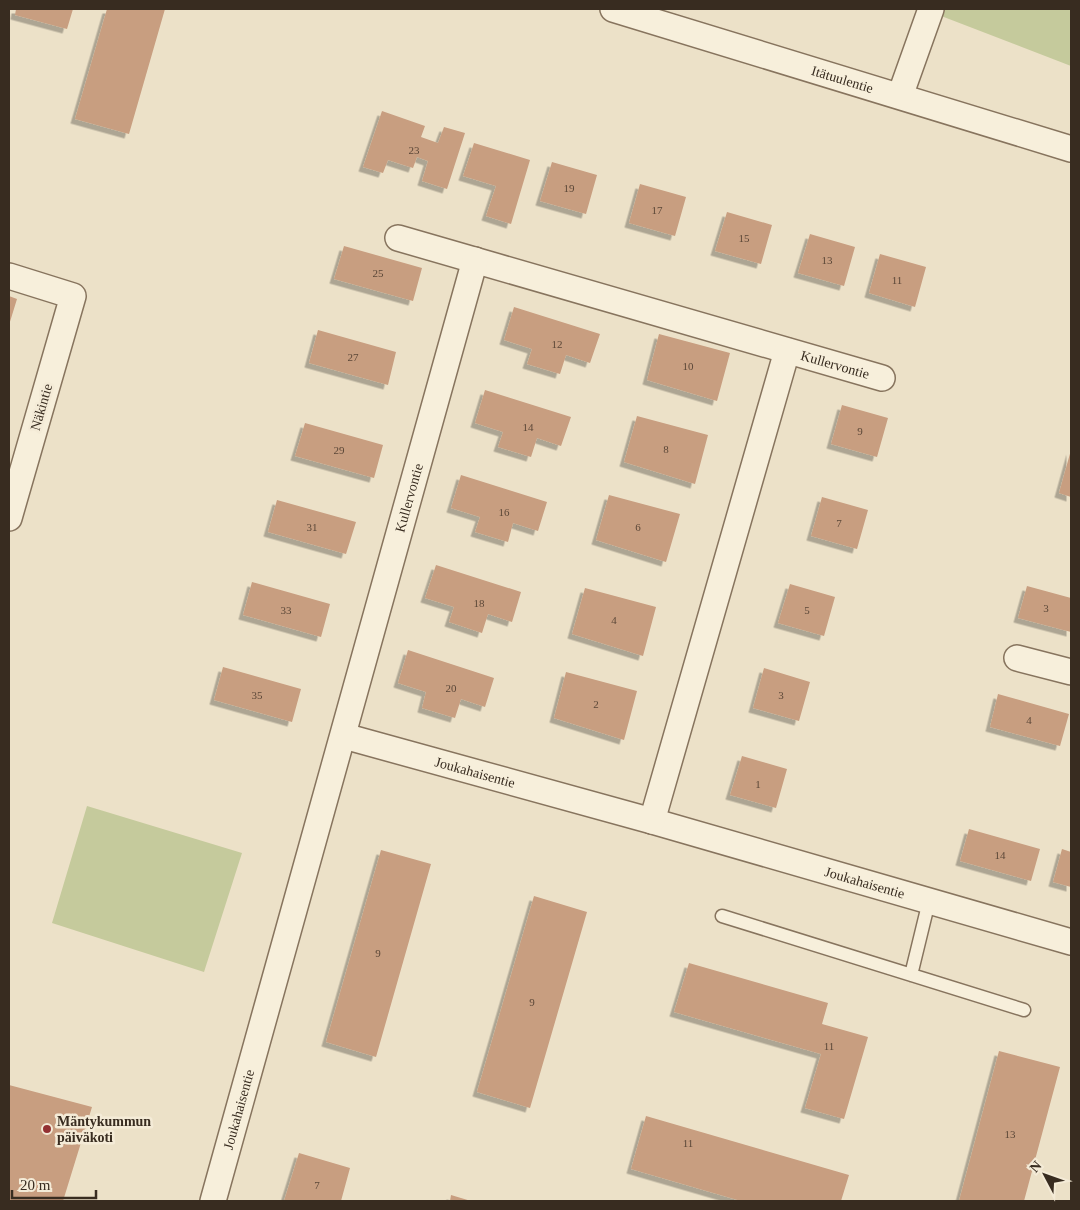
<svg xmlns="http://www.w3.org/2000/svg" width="1080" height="1210" viewBox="0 0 1080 1210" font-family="'Times New Roman',serif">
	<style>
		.green { fill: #c5ca9c }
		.building { fill: #c89e80; filter: url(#shadow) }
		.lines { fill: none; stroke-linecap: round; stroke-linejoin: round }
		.service-casing { stroke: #87745e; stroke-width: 15 }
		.minor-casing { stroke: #87745e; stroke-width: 28 }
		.service { stroke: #f7efdb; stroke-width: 12 }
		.minor { stroke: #f7efdb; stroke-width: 25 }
		.poi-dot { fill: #933132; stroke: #f4ebd7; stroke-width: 2 }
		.labels { text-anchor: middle; stroke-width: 5; stroke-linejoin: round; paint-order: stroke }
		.number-label { font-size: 11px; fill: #5c4838 }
		.street-label { font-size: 14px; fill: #382c20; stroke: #f4ebd7 }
		.poi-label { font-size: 14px; font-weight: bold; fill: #382c20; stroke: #f4ebd7; text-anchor: start }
	</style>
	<defs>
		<filter id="shadow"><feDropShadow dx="-4.5" dy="4.5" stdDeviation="0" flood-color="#0004"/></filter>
	</defs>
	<rect width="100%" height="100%" fill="#ece1c8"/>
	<path class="green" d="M 923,9 L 1071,9 L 1071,66 Z
		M 87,806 L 242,853 L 204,972 L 52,923 Z"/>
	<path class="building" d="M 16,9 L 73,9 L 67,29 L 15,15 Z
		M 107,9 L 165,9 L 129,134 L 75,119 Z
		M 382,111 L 425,126 L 421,137 L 438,143 L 444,127 L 465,133 L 447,189 L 422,181 L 428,161 L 417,157 L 413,168 L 388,160 L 383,173 L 363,167 Z
		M 474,143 L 530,160 L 511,224 L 486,216 L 496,186 L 463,176 Z
		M 552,162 L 597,175 L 586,214 L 540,201 Z
		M 640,184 L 686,197 L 675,236 L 629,223 Z
		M 727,212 L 772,225 L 761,264 L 715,251 Z
		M 810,234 L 855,247 L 844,286 L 798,273 Z
		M 344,246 L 422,268 L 413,301 L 334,279 Z
		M 880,254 L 926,267 L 915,307 L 869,293 Z
		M 9,296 L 17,299 L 9,325 Z
		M 514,307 L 600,334 L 590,363 L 566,355 L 560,374 L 527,364 L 532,349 L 504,340 Z
		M 318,330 L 396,352 L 388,385 L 309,363 Z
		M 659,334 L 730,353 L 717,401 L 647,380 Z
		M 485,390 L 571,417 L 561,446 L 537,438 L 531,457 L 498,447 L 503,432 L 475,423 Z
		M 842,405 L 888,418 L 877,457 L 831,444 Z
		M 637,416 L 708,435 L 695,484 L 624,462 Z
		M 305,423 L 383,445 L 374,478 L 295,456 Z
		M 1071,450 L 1071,497 L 1059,493 Z
		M 461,475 L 547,502 L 538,531 L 513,523 L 508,542 L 475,532 L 480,517 L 451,508 Z
		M 609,495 L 680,514 L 666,562 L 596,540 Z
		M 822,497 L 868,510 L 857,549 L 811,536 Z
		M 277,500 L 356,522 L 346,554 L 268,532 Z
		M 436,565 L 521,592 L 512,622 L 488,614 L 482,633 L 449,622 L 454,607 L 425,598 Z
		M 252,582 L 330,604 L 321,637 L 243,615 Z
		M 790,584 L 835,597 L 824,636 L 778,623 Z
		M 1027,586 L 1071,598 L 1071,632 L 1018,618 Z
		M 585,588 L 656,607 L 643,656 L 572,634 Z
		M 408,650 L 494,678 L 485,707 L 461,699 L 455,718 L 422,708 L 426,692 L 398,683 Z
		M 223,667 L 301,689 L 292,722 L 214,700 Z
		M 764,668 L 810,682 L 799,721 L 753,708 Z
		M 566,672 L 637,691 L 624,740 L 554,718 Z
		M 998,694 L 1069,714 L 1060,746 L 990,727 Z
		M 742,756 L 787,769 L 776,808 L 730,795 Z
		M 969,829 L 1040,849 L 1031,881 L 960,861 Z
		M 1062,849 L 1071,852 L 1071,887 L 1053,882 Z
		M 381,850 L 431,864 L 376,1057 L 326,1042 Z
		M 534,896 L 587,912 L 530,1108 L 477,1092 Z
		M 689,963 L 828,1003 L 822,1024 L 868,1037 L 844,1119 L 805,1108 L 821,1054 L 674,1012 Z
		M 999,1051 L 1060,1067 L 1024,1201 L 959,1201 Z
		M 9,1085 L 92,1107 L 63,1201 L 9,1201 Z
		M 646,1116 L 849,1175 L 841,1201 L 741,1201 L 631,1169 Z
		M 299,1153 L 350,1168 L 341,1201 L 284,1201 Z
		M 451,1195 L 471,1201 L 450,1201 Z"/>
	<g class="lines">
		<g class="service-casing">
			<path id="service" d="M 722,916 L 1024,1010
				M 911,975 L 929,901"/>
		</g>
		<g class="minor-casing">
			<g id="minor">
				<path id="s1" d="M 613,9 L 1071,149"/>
				<path d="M 900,96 L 931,9"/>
				<path id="s2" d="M 398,238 L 882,378"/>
				<path d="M 9,276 L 73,296 L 9,518"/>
				<path d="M 1017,658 L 1071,672"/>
				<path id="s3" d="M 344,736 L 652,821 L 1071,942"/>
				<path d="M 652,821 L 787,351"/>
				<path id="s4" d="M 213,1201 L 475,260"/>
			</g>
		</g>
		<use href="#service" class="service"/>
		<use href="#minor" class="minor"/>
	</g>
	<circle class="poi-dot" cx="47" cy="1129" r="5"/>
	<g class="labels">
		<g class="number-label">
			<text x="414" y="154">23</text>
			<text x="569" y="192">19</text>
			<text x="657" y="214">17</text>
			<text x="744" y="242">15</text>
			<text x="827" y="264">13</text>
			<text x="378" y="277">25</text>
			<text x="897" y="284">11</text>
			<text x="557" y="348">12</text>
			<text x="353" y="361">27</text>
			<text x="688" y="370">10</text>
			<text x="528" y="431">14</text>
			<text x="860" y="435">9</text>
			<text x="666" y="453">8</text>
			<text x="339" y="454">29</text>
			<text x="504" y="516">16</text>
			<text x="839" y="527">7</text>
			<text x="312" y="531">31</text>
			<text x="638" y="531">6</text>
			<text x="479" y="607">18</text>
			<text x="1046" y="612">3</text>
			<text x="286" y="614">33</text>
			<text x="807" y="614">5</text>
			<text x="614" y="624">4</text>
			<text x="451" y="692">20</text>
			<text x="257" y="699">35</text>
			<text x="781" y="699">3</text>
			<text x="596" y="708">2</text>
			<text x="1029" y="724">4</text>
			<text x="758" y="788">1</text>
			<text x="1000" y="859">14</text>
			<text x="378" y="957">9</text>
			<text x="532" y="1006">9</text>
			<text x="829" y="1050">11</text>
			<text x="1010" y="1138">13</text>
			<text x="688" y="1147">11</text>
			<text x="317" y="1189">7</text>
		</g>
		<g class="street-label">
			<text dy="5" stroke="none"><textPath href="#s1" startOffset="240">Itätuulentie</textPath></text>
			<text dy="5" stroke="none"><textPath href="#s2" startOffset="455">Kullervontie</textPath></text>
			<text transform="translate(41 407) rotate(-74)" y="5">Näkintie</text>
			<text dy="5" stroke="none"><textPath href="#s4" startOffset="730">Kullervontie</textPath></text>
			<text dy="5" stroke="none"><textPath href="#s3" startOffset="136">Joukahaisentie</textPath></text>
			<text dy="5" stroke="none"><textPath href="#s3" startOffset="541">Joukahaisentie</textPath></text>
			<text dy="5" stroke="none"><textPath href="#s4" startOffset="95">Joukahaisentie</textPath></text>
		</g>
		<g class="poi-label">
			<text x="57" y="1126">Mäntykummun<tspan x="57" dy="16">päiväkoti</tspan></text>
		</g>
	</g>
	<rect width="1080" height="1210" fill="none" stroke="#382c20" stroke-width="20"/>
	<g transform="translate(1045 1175) rotate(311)" stroke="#f4ebd7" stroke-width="4" paint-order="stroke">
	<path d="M0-4L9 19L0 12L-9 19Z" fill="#382c20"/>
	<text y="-8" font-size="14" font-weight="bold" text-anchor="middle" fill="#382c20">N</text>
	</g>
	<path d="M12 1190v8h84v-8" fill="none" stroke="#382c20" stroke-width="2.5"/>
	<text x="20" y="1190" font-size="15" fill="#382c20" stroke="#f4ebd7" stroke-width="4" paint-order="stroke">20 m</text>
</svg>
